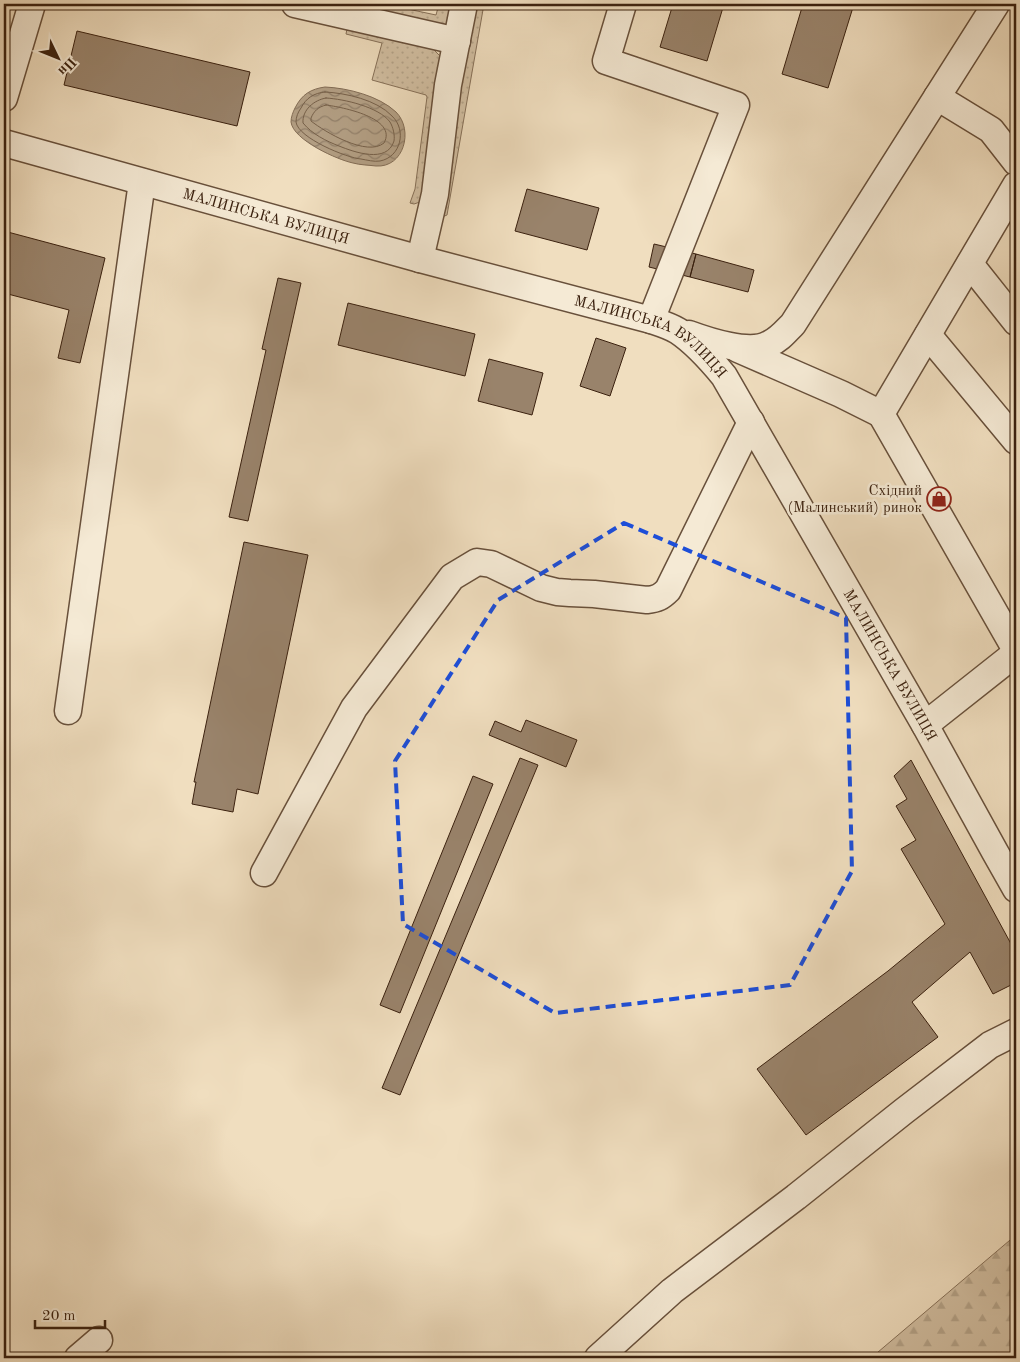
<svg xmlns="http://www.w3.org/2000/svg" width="1020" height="1362" viewBox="0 0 1020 1362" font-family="'Old Standard TT',serif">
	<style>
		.grass { fill: url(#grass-dots); stroke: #867058 }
		.forest { fill: url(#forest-firs); stroke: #867058 }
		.water { fill: url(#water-waves); stroke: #826c55 }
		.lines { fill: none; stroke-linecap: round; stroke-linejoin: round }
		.shore { stroke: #766049; stroke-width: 1 }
		.building { fill: #99836b; stroke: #3b210f }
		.minor-casing { stroke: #68503b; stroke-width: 29 }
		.minor { stroke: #f5ead5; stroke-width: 26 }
		.marked { fill: none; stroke: #1d4ed8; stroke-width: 4; stroke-dasharray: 10 6; stroke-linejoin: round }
		.labels { text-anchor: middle; stroke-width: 5; stroke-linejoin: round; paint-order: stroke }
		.street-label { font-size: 15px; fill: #3b210f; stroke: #f5ead5 }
		.poi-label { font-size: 15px; fill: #3b210f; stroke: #f5ead5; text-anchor: end }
	</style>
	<defs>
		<pattern id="grass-dots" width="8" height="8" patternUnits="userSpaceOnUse" patternTransform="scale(1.25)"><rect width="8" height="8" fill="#d1bea1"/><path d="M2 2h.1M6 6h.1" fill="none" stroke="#b4a389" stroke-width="1.8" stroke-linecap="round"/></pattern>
		<pattern id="forest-firs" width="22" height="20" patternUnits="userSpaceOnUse" patternTransform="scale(1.25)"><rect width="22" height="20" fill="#d1bea1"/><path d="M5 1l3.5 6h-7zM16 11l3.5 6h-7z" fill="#b4a389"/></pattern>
		<pattern id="water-waves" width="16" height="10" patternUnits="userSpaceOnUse" patternTransform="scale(1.25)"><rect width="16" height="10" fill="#b29e83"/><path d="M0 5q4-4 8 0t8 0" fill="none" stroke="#92806a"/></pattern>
	</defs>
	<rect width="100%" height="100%" fill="#f0debf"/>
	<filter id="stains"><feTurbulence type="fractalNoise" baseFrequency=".004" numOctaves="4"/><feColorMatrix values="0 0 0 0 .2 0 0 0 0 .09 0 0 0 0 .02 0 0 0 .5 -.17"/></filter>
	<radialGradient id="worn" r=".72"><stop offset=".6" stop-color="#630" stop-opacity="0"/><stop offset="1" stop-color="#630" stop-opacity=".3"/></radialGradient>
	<path class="grass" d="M 332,4 L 384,4 L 436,15 L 439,4 L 453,4 L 448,27 Z
		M 476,4 L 484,4 L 447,215 L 442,217 L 460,80 Z
		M 347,29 L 431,47 L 440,56 L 423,201 L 414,204 L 410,203 L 415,189 L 427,97 L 426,95 L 372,80 L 382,43 L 346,34 Z"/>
	<path class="forest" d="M 1016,1235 L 1016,1358 L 871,1358 Z"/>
	<path class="water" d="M 325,87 C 348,88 379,96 396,112 C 414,130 404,168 376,166 C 368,165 360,165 353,163 C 338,160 293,140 291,122 C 291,117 293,112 295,108 C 302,94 311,89 325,87 Z"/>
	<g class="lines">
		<path class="shore" d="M 325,92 C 346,93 377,100 392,116 C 407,130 401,157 380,161 C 374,162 367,160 361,159 C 347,158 298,138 296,122 C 296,117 298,112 301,108 C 306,98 314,93 325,92 Z
			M 326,98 C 344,99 379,107 390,122 C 393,127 395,135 394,141 C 387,164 354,152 339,146 C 326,141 312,134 303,123 C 302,110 314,100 326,98 Z
			M 326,105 C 342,107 398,118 384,143 C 367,157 325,132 311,121 L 311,118 C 314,111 318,107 326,105 Z"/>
	</g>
	<path class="building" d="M 673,4 L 724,4 L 707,61 L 660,47 Z
		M 803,4 L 854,4 L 828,88 L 782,74 Z
		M 77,31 L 250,72 L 237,126 L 64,85 Z
		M 527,189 L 599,208 L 587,250 L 515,231 Z
		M 4,231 L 105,258 L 80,363 L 58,358 L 69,310 L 4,293 Z
		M 654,244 L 696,254 L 690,277 L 649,267 Z
		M 696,254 L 754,270 L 748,292 L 690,277 Z
		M 278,278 L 301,283 L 248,521 L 229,517 L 266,350 L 262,349 Z
		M 348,303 L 475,334 L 465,376 L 338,345 Z
		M 596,338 L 626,348 L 610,396 L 580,386 Z
		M 489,359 L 543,373 L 532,415 L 478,401 Z
		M 244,542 L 308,555 L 258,794 L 237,789 L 233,812 L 192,804 L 196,782 L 194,782 Z
		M 526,720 L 577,740 L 566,767 L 489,735 L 495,721 L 521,732 Z
		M 520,758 L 538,765 L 400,1095 L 382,1088 Z
		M 911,760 L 1016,953 L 1016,990 L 1013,984 L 993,994 L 970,952 L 912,1002 L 938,1037 L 806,1135 L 757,1069 L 888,971 L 945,924 L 901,849 L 916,840 L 896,806 L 907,799 L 894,776 Z
		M 473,776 L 493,784 L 400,1013 L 380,1005 Z"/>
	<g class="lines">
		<g class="minor-casing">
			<g id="minor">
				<path d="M 295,4 L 457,41"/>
				<path d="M 623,4 L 606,61 L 736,105 L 651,320"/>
				<path d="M 937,97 L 991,130 L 1016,162"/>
				<path d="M 4,98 L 32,4"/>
				<path id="s1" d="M 4,143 L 420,259 L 651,320 C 660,323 670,326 678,331 C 696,343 710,359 724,376 L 925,725 L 995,852 L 1016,889"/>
				<path d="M 420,259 L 435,194 L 448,85 L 464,4"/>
				<path d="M 970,264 L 1016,322"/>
				<path d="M 689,334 C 708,341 750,355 769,344 C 779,340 786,331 793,324 L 996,4"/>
				<path d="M 928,335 L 1016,441"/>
				<path d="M 738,349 L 841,394 L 881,414 L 1016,185"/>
				<path d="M 881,414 L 1016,650"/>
				<path d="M 68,711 L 142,182"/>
				<path d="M 925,725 L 1016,653"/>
				<path d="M 264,873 L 354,708 L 452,577 L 477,562 L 491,564 L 541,588 L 557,592 L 570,593 L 594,594 L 647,600 C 657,599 661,597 668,590 L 751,422"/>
				<path d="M 78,1358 L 99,1340"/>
				<path d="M 598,1358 L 672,1291 L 796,1197 L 904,1111 L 990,1045 L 1016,1032"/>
			</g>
		</g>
		<use href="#minor" class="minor"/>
	</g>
	<path class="marked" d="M 624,523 L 846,618 L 852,871 L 790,985 L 555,1013 L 403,924 L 395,761 L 498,600 Z"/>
	<defs>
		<g id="shop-ring" transform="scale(1.25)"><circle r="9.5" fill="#f5ead5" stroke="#8f2418" stroke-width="1.5"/><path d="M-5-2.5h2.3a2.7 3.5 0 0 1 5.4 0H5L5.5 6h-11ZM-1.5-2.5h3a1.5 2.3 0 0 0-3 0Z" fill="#8f2418"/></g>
	</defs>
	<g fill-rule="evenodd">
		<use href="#shop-ring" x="939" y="499"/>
	</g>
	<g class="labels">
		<g class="street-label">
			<text dy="5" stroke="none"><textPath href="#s1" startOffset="272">МАЛИНСЬКА ВУЛИЦЯ</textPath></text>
			<text dy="5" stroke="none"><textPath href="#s1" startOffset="678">МАЛИНСЬКА ВУЛИЦЯ</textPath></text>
			<text dy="5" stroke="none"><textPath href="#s1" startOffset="1098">МАЛИНСЬКА ВУЛИЦЯ</textPath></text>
		</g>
		<g class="poi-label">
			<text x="922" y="495">Східний<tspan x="922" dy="17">(Малинський) ринок</tspan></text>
		</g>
	</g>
	<rect width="1020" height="1362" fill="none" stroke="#f0debf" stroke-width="20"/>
	<rect x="5" y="5" width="1010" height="1352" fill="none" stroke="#3b210f" stroke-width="2.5"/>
	<rect x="10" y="10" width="1000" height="1342" fill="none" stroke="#3b210f"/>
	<g transform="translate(58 58) rotate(133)" stroke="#f5ead5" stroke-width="4" paint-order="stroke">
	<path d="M0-4L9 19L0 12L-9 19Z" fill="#3b210f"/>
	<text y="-8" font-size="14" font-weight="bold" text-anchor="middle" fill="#3b210f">Пн</text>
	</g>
	<path d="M35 1320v8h70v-8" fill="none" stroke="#3b210f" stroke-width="2.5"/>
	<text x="42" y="1320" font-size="15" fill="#3b210f" stroke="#f5ead5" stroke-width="4" paint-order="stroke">20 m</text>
	<rect width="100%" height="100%" filter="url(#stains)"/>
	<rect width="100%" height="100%" fill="url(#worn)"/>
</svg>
